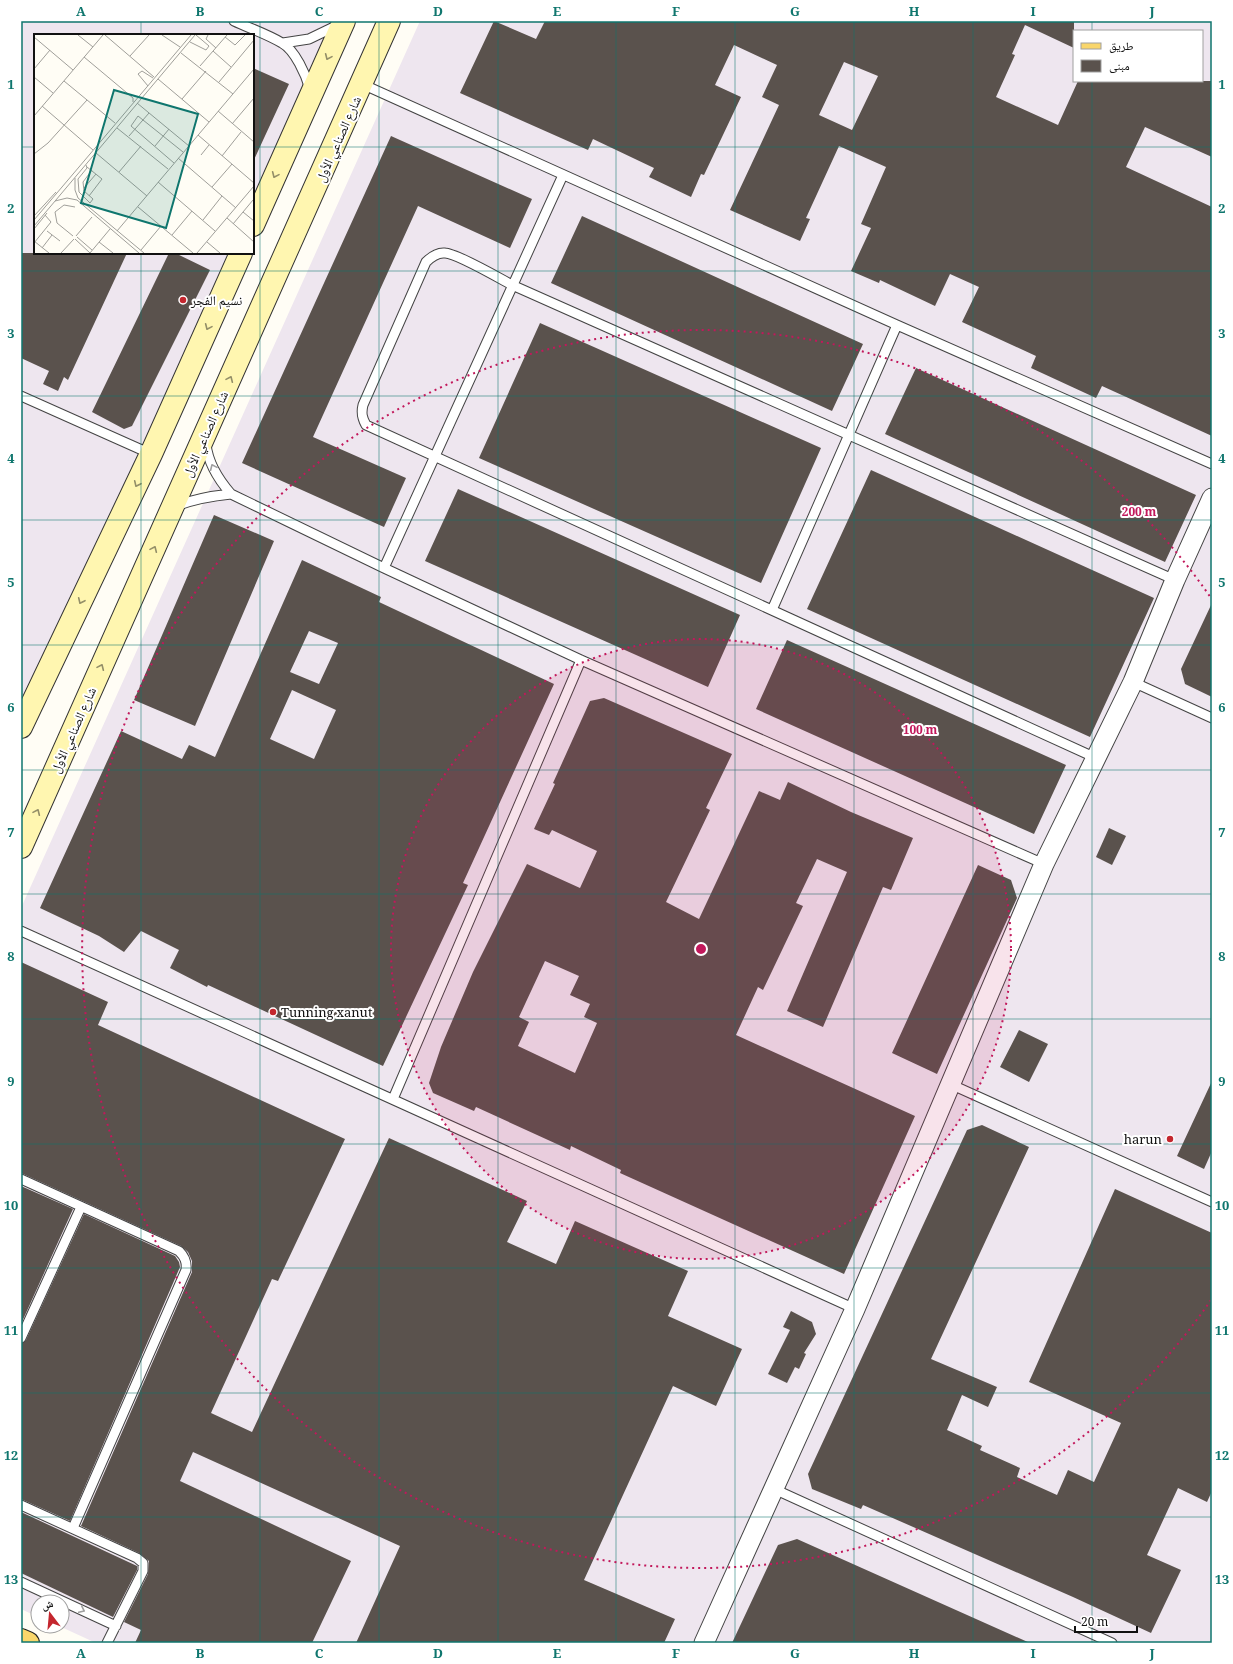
<svg xmlns="http://www.w3.org/2000/svg" width="1233" height="1664" viewBox="0 0 1233 1664" font-family="Georgia,'Noto Naskh Arabic',serif">
	<style>
		.industrial { fill: #eee6ef; fill-rule: evenodd }
		.building { fill: #5a524d; fill-rule: evenodd }
		.lines { fill: none; stroke-linecap: round; stroke-linejoin: round }
		.lane-casing { stroke: #444; stroke-width: 11 }
		.street-casing { stroke: #444; stroke-width: 21 }
		.secondary-casing { stroke: #333; stroke-width: 24 }
		.primary-casing { stroke: #222; stroke-width: 24 }
		.lane { stroke: #fff; stroke-width: 9 }
		.street { stroke: #fff; stroke-width: 19 }
		.secondary { stroke: #fff6b0; stroke-width: 22 }
		.primary { stroke: #f9d66b; stroke-width: 22 }
		.oneway { stroke: #948f68 }
		.oneway2 { stroke: #a0a0a0 }
		.grid { fill: none; stroke: #0f766e; stroke-width: 1; stroke-opacity: 0.55 }
		.ring { fill: none; stroke: #c2185b; stroke-width: 2; stroke-dasharray: 2 4 }
		.poi-dot { fill: #c4262e; stroke: #fff; stroke-width: 1.5 }
		.labels { text-anchor: middle; stroke-width: 4; stroke-linejoin: round; paint-order: stroke }
		.street-label { font-size: 13px; fill: #111; stroke: #fff }
		.poi-label { font-size: 13px; fill: #111; stroke: #fff; text-anchor: start }
		.inset-road { fill: none; stroke: #a09f9a; stroke-width: 1 }
		.view { fill: #0f766e; fill-opacity: 0.15; stroke: #0f766e; stroke-width: 2 }
		.inset-edge { fill: none; stroke: #111; stroke-width: 2 }
		.centre { fill: #c2185b; stroke: #fff; stroke-width: 2 }
		.ring-label { font-size: 12px; text-anchor: middle; font-weight: bold; fill: #c2185b; stroke: #fff; stroke-width: 4; stroke-linejoin: round; paint-order: stroke }
		.neatline { fill: none; stroke: #0f766e; stroke-width: 1.5 }
		.grid-label { font-size: 13px; text-anchor: middle; font-weight: bold; fill: #0f766e }
	</style>
	<rect width="100%" height="100%" fill="#fffdf5"/>
	<path class="industrial" d="M 21,21 L 331,21 L 253,197 L 253,35 L 35,35 L 35,253 L 228,253 L 21,721 Z
		M 420,21 L 1212,21 L 1212,1643 L 96,1643 L 59,1626 L 62,1626 L 62,1602 L 38,1602 L 38,1617 L 21,1609 L 21,908 ZM 1074,31 L 1202,31 L 1202,81 L 1074,81 Z"/>
	<path class="building" d="M 494,21 L 536,39 L 545,21 L 1074,21 L 1074,48 L 1025,25 L 1012,54 L 1015,55 L 996,97 L 1058,125 L 1078,81 L 1212,81 L 1212,157 L 1145,127 L 1126,167 L 1212,207 L 1212,436 L 1102,386 L 1096,398 L 1031,368 L 1036,356 L 962,322 L 979,287 L 950,274 L 935,306 L 880,280 L 879,283 L 851,271 L 871,228 L 861,224 L 886,167 L 839,146 L 806,218 L 810,219 L 800,241 L 730,210 L 779,105 L 762,97 L 777,65 L 734,45 L 715,85 L 741,97 L 704,175 L 701,174 L 691,197 L 649,177 L 654,168 L 593,139 L 588,150 L 460,93 ZM 844,62 L 878,76 L 852,130 L 819,115 Z
		M 253,68 L 289,84 L 253,162 Z
		M 391,136 L 532,199 L 510,248 L 418,206 L 313,437 L 406,478 L 384,527 L 242,463 Z
		M 582,216 L 863,344 L 832,411 L 551,283 Z
		M 21,253 L 127,253 L 68,380 L 64,377 L 58,391 L 43,384 L 49,371 L 21,358 Z
		M 169,253 L 175,253 L 210,270 L 132,426 L 124,429 L 92,412 Z
		M 540,323 L 821,448 L 761,583 L 479,458 Z
		M 916,368 L 1196,495 L 1165,562 L 885,434 Z
		M 871,470 L 1154,598 L 1090,737 L 807,609 Z
		M 458,489 L 740,615 L 708,687 L 425,561 Z
		M 214,515 L 274,541 L 195,726 L 134,700 Z
		M 302,560 L 381,597 L 379,602 L 554,684 L 463,883 L 468,885 L 383,1066 L 208,985 L 207,987 L 170,968 L 179,950 L 141,931 L 124,952 L 99,936 L 40,908 L 121,731 L 182,759 L 189,745 L 215,757 ZM 309,631 L 338,643 L 319,684 L 290,672 ZM 292,690 L 336,710 L 314,759 L 270,739 Z
		M 1212,603 L 1212,697 L 1185,684 L 1181,669 Z
		M 787,640 L 1066,765 L 1034,834 L 756,709 Z
		M 604,698 L 732,754 L 706,808 L 710,810 L 666,902 L 699,919 L 759,791 L 780,800 L 788,782 L 851,812 L 913,838 L 891,890 L 883,887 L 823,1027 L 787,1011 L 847,872 L 817,859 L 796,903 L 803,906 L 763,990 L 758,987 L 736,1035 L 915,1116 L 844,1274 L 620,1173 L 621,1170 L 571,1146 L 570,1150 L 476,1107 L 474,1111 L 433,1093 L 429,1083 L 441,1047 L 473,972 L 527,864 L 580,888 L 597,851 L 552,830 L 549,835 L 534,829 L 555,784 L 553,783 L 590,701 ZM 545,961 L 579,976 L 570,995 L 590,1004 L 584,1017 L 597,1023 L 575,1073 L 518,1046 L 529,1022 L 519,1017 Z
		M 1109,828 L 1126,836 L 1112,865 L 1096,857 Z
		M 978,865 L 1011,880 L 1017,898 L 937,1074 L 892,1053 Z
		M 21,962 L 108,1002 L 98,1025 L 345,1139 L 278,1281 L 272,1279 L 211,1413 L 252,1432 L 389,1138 L 527,1201 L 507,1242 L 556,1264 L 575,1221 L 688,1271 L 668,1316 L 742,1349 L 716,1406 L 673,1386 L 584,1580 L 675,1619 L 664,1643 L 356,1643 L 400,1546 L 193,1452 L 180,1481 L 351,1561 L 312,1643 L 135,1643 L 141,1630 L 124,1622 L 148,1574 L 149,1561 L 139,1553 L 81,1526 L 192,1272 L 192,1261 L 188,1252 L 181,1246 L 21,1173 Z
		M 1019,1030 L 1048,1044 L 1029,1082 L 1000,1067 Z
		M 1212,1081 L 1212,1151 L 1204,1169 L 1177,1156 Z
		M 982,1125 L 1029,1147 L 931,1359 L 997,1387 L 988,1407 L 962,1395 L 947,1430 L 982,1446 L 980,1450 L 1020,1468 L 1017,1477 L 1057,1495 L 1068,1470 L 1094,1482 L 1121,1423 L 1029,1382 L 1115,1189 L 1212,1233 L 1212,1491 L 1207,1502 L 1178,1488 L 1147,1555 L 1181,1570 L 1151,1633 L 1073,1597 L 863,1505 L 861,1509 L 812,1489 L 808,1474 L 967,1130 Z
		M 21,1186 L 73,1209 L 21,1324 Z
		M 84,1214 L 175,1256 L 179,1262 L 180,1267 L 70,1521 L 21,1499 L 21,1344 L 26,1340 Z
		M 791,1311 L 812,1322 L 816,1334 L 804,1353 L 806,1354 L 799,1369 L 795,1367 L 787,1383 L 768,1374 L 790,1330 L 783,1327 Z
		M 21,1512 L 137,1566 L 137,1570 L 113,1617 L 21,1573 Z
		M 797,1539 L 1030,1643 L 732,1643 L 778,1545 Z"/>
	<g class="lines">
		<g class="lane-casing">
			<path id="lane" d="M 234,21 C 249,28 267,34 282,43 C 295,50 306,75 310,89
				M 283,43 L 309,39 L 338,25
				M 362,84 L 897,325 L 1212,464
				M 21,396 L 151,454
				M 206,444 C 208,463 218,479 231,494 L 384,568 L 581,660 L 1044,864
				M 176,506 C 194,499 211,496 231,494
				M 384,568 L 563,175
				M 772,610 L 897,325
				M 1133,682 L 1212,718
				M 1096,758 L 366,425 C 362,418 361,413 363,405 L 426,262 C 431,257 437,252 445,253 C 456,253 499,278 512,285 L 1175,580
				M 21,931 L 855,1309
				M 950,1084 L 1212,1202
				M 393,1099 L 581,660
				M 21,1179 L 179,1251 C 185,1257 187,1262 186,1270 L 73,1528
				M 21,1338 L 81,1207
				M 774,1489 L 1112,1643
				M 21,1505 L 137,1558 L 143,1563 L 143,1571 L 107,1643
				M 21,1582 L 116,1626"/>
		</g>
		<g class="street-casing">
			<path id="street" d="M 704,1643 L 855,1309 L 1044,864 L 1133,682 L 1175,580 L 1212,498"/>
		</g>
		<g class="secondary-casing">
			<path id="secondary" d="M 253,225 L 344,21
				M 21,727 L 151,454 L 241,253
				M 21,847 L 389,21"/>
		</g>
		<g class="primary-casing">
			<path id="primary" d="M 21,1640 L 28,1643"/>
		</g>
		<use href="#lane" class="lane"/>
		<use href="#street" class="street"/>
		<use href="#secondary" class="secondary"/>
		<use href="#primary" class="primary"/>
	</g>
	<defs><path id="oneway-chevron" d="M-2-3.5L2.5 0L-2 3.5" fill="none" stroke-width="1.6" stroke-linecap="round" stroke-linejoin="round"/></defs>
	<g class="oneway">
		<use href="#oneway-chevron" transform="translate(328 57) rotate(114)"/>
		<use href="#oneway-chevron" transform="translate(275 175) rotate(114)"/>
		<use href="#oneway-chevron" transform="translate(208 327) rotate(114)"/>
		<use href="#oneway-chevron" transform="translate(230 379) rotate(-66)"/>
		<use href="#oneway-chevron" transform="translate(137 484) rotate(115)"/>
		<use href="#oneway-chevron" transform="translate(154 549) rotate(-66)"/>
		<use href="#oneway-chevron" transform="translate(81 601) rotate(115)"/>
		<use href="#oneway-chevron" transform="translate(101 667) rotate(-66)"/>
		<use href="#oneway-chevron" transform="translate(37 812) rotate(-66)"/>
	</g>
	<g class="oneway2">
		<use href="#oneway-chevron" transform="translate(213 467) rotate(-114)"/>
		<use href="#oneway-chevron" transform="translate(82 1610) rotate(25)"/>
	</g>
	<path class="grid" d="M 141,21 L 141,35M 260,21 L 260,1643M 379,21 L 379,1643M 498,21 L 498,1643M 616,21 L 616,1643M 735,21 L 735,1643M 854,21 L 854,1643M 973,21 L 973,1643M 1092,21 L 1092,31M 1092,81 L 1092,1643M 21,147 L 35,147M 253,147 L 1212,147M 141,253 L 141,1643M 21,271 L 1212,271M 21,396 L 1212,396M 21,520 L 1212,520M 21,645 L 1212,645M 21,770 L 1212,770M 21,894 L 1212,894M 21,1019 L 1212,1019M 21,1144 L 1212,1144M 21,1268 L 1212,1268M 21,1393 L 1212,1393M 21,1517 L 1212,1517"/>
	<circle cx="701" cy="949" r="310" fill="#c2185b" fill-opacity=".12"/>
	<g class="ring">
		<circle cx="701" cy="949" r="310"/>
		<path d="M1211 1300A619 619 0 1 1 1211 598"/>
	</g>
	<g class="poi-dot">
		<circle cx="183" cy="300" r="4"/>
		<circle cx="273" cy="1012" r="4"/>
		<circle cx="1170" cy="1139" r="4"/>
	</g>
	<g class="labels">
		<g class="street-label">
			<text transform="translate(338 139) rotate(-66)" y="5">شارع الصناعي الأول</text>
			<text transform="translate(205 434) rotate(-66)" y="5">شارع الصناعي الأول</text>
			<text transform="translate(73 730) rotate(-66)" y="5">شارع الصناعي الأول</text>
		</g>
		<g class="poi-label">
			<text x="191" y="305">نسيم الفجر</text>
			<text x="281" y="1017">Tunning xanut</text>
			<text x="1162" y="1144" text-anchor="end">harun</text>
		</g>
	</g>
	<g transform="translate(34 34)">
		<rect width="220" height="220" fill="#fffdf5"/>
		<path class="inset-road" d="M 44,1 L 59,13M 71,1 L 120,43M 128,1 L 146,13M 174,1 L 172,5 L 182,14M 0,3 L 39,36M 191,3 L 201,11 L 211,1M 156,8 L 172,16 L 175,12 L 162,1M 179,17 L 197,33M 147,19 L 199,60M 96,22 L 115,1M 50,23 L 99,64 L 99,68M 166,32 L 193,1M 0,35 L 16,16M 0,43 L 19,59M 124,45 L 175,88M 30,47 L 81,89M 185,48 L 220,6M 114,52 L 104,40 L 108,37 L 119,44M 148,65 L 172,37M 103,69 L 155,112M 8,72 L 59,116M 184,77 L 220,108M 0,82 L 69,1M 198,90 L 220,64M 83,94 L 134,135M 164,101 L 220,149M 95,102 L 115,79M 121,112 L 135,95M 62,119 L 113,162M 0,120 L 14,109 L 53,66M 167,121 L 175,111M 188,122 L 207,98M 144,124 L 202,174M 140,129 L 97,92 L 104,82 L 149,118M 52,131 L 53,134 L 44,145 L 45,158 L 56,169M 53,133 L 68,145 L 55,162M 85,138 L 107,112M 41,144 L 41,156 L 44,164 L 110,219M 124,148 L 181,197M 178,153 L 198,130M 50,154 L 62,140M 21,167 L 33,164 L 43,166 L 105,219M 56,169 L 59,165 L 50,157 L 49,148 L 58,136M 104,173 L 159,219M 209,178 L 219,166M 0,182 L 22,158M 193,184 L 220,208M 0,186 L 157,1M 169,186 L 188,162M 199,190 L 209,178 L 220,187M 0,192 L 161,1M 0,195 L 13,179M 13,197 L 26,207M 83,197 L 220,35M 138,201 L 158,177M 39,202 L 23,189 L 21,178 L 30,171 L 41,173M 42,202 L 58,183M 43,203 L 58,216M 41,205 L 56,219M 0,207 L 15,219M 65,208 L 79,219M 173,208 L 186,219M 0,209 L 17,188 L 11,181M 8,214 L 18,201M 107,216 L 127,192M 27,219 L 40,205M 56,219 L 76,195M 163,219 L 220,152"/>
		<path class="view" d="M 80,56 L 164,80 L 132,194 L 47,169 Z"/>
		<rect width="220" height="220" class="inset-edge"/>
	</g>
	<circle cx="701" cy="949" r="6" class="centre"/>
	<g class="ring-label">
		<text x="1139" y="516">200 m</text>
		<text x="920" y="734">100 m</text>
	</g>
	<rect width="1233" height="1664" fill="none" stroke="#ffffff" stroke-width="44"/>
	<rect x="1073" y="30" width="130" height="52" fill="#ffffff" stroke="#a0a0a0"/>
	<rect x="1081" y="43" width="20" height="6" fill="#f9d66b" stroke="#a0a0a0"/>
	<text x="1109" y="50" font-size="12" fill="#111111">طريق</text>
	<rect x="1081" y="60" width="20" height="12" fill="#5a524d" stroke="#a0a0a0"/>
	<text x="1109" y="70" font-size="12" fill="#111111">مبنى</text>
	<g transform="translate(50 1614) rotate(344)"><circle r="19" fill="#ffffff" stroke="#a0a0a0"/>
	<path d="M0-3L7 15L0 10L-7 15Z" fill="#c4262e"/>
	<text y="-6" font-size="11" font-weight="bold" text-anchor="middle" fill="#111111">ش</text>
	</g>
	<path d="M1075 1626v6h62v-6" fill="none" stroke="#111111" stroke-width="2"/>
	<text x="1081" y="1626" font-size="12" fill="#111111" stroke="#ffffff" stroke-width="3" paint-order="stroke">20 m</text>
	<rect x="22" y="22" width="1189" height="1620" class="neatline"/>
	<g class="grid-label">
		<text x="81" y="16">A</text>
		<text x="200" y="16">B</text>
		<text x="319" y="16">C</text>
		<text x="438" y="16">D</text>
		<text x="557" y="16">E</text>
		<text x="676" y="16">F</text>
		<text x="795" y="16">G</text>
		<text x="914" y="16">H</text>
		<text x="1033" y="16">I</text>
		<text x="1152" y="16">J</text>
		<text x="11" y="89">1</text>
		<text x="1222" y="89">1</text>
		<text x="11" y="213">2</text>
		<text x="1222" y="213">2</text>
		<text x="11" y="338">3</text>
		<text x="1222" y="338">3</text>
		<text x="11" y="463">4</text>
		<text x="1222" y="463">4</text>
		<text x="11" y="587">5</text>
		<text x="1222" y="587">5</text>
		<text x="11" y="712">6</text>
		<text x="1222" y="712">6</text>
		<text x="11" y="837">7</text>
		<text x="1222" y="837">7</text>
		<text x="11" y="961">8</text>
		<text x="1222" y="961">8</text>
		<text x="11" y="1086">9</text>
		<text x="1222" y="1086">9</text>
		<text x="11" y="1210">10</text>
		<text x="1222" y="1210">10</text>
		<text x="11" y="1335">11</text>
		<text x="1222" y="1335">11</text>
		<text x="11" y="1460">12</text>
		<text x="1222" y="1460">12</text>
		<text x="11" y="1584">13</text>
		<text x="1222" y="1584">13</text>
		<text x="81" y="1658">A</text>
		<text x="200" y="1658">B</text>
		<text x="319" y="1658">C</text>
		<text x="438" y="1658">D</text>
		<text x="557" y="1658">E</text>
		<text x="676" y="1658">F</text>
		<text x="795" y="1658">G</text>
		<text x="914" y="1658">H</text>
		<text x="1033" y="1658">I</text>
		<text x="1152" y="1658">J</text>
	</g>
</svg>
